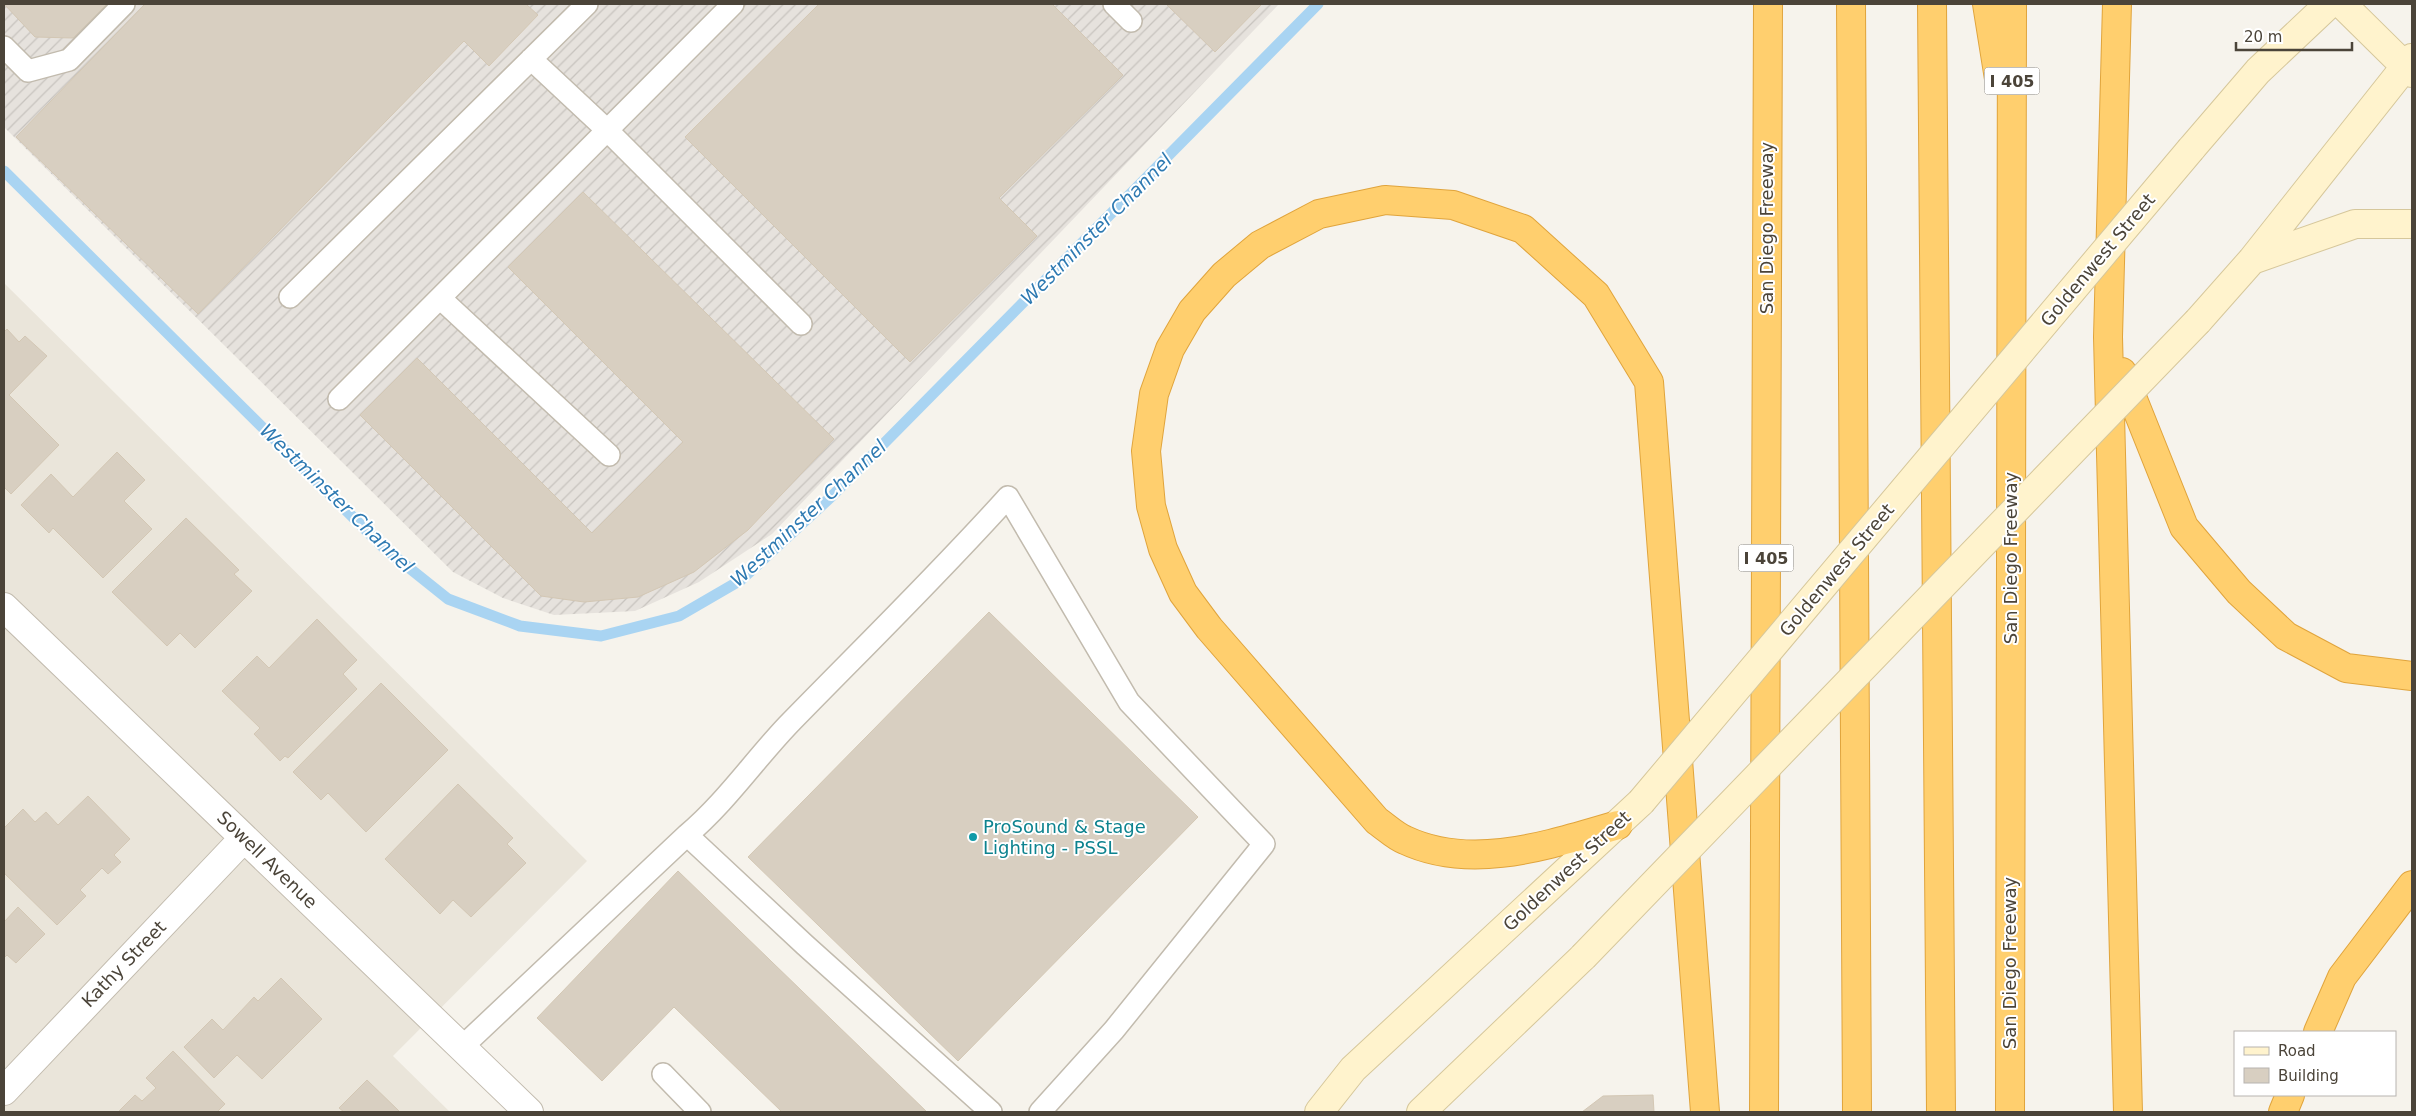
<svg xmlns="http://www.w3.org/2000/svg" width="2416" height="1116" viewBox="0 0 2416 1116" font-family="'DejaVu Sans',sans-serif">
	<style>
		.residential { fill: #eae5da }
		.industrial { fill: url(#industrial-furrows) }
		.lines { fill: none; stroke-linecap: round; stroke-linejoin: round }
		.stream { stroke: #a9d4f2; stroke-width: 11 }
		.building { fill: #d8cfc1; stroke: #d3c7b4 }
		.lane-casing { stroke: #c2bbae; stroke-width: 24 }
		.street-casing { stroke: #c2bbae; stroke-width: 30 }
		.secondary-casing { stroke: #d6c79b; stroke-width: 30 }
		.highway-casing { stroke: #e0a43c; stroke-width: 30 }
		.lane { stroke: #fff; stroke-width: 21 }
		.street { stroke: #fff; stroke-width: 28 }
		.secondary { stroke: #fff3cd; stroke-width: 28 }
		.highway { stroke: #ffcf6e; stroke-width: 28 }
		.secondary-bridge-casing { stroke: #d6c79b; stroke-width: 30; stroke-linecap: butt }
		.secondary-bridge { stroke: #fff3cd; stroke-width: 28 }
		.culture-dot { fill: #0f9aa8; stroke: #fff; stroke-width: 2 }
		.labels { text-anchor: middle; stroke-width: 4; stroke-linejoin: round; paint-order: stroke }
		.shield { fill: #fff; stroke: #817c74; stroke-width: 1 }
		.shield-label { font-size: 16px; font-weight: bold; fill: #4b4439 }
		.street-label { font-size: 18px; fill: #4b4439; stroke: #fff }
		.culture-label { font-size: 18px; fill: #0d838f; stroke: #fff; text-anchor: start }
		.water-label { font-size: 19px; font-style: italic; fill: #2e7ab2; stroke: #fff }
	</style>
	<defs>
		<pattern id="industrial-furrows" width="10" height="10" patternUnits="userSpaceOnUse" patternTransform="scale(1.25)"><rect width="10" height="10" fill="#e6e2dd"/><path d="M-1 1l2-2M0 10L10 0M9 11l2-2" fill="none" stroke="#c7c3be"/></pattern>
	</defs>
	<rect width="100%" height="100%" fill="#f6f3ec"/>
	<path class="residential" d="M 4,283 L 587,861 L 393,1056 L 450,1112 L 4,1112 Z"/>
	<path class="industrial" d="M 4,4 L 1279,4 L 772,534 L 699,582 L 635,611 L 554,615 L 503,598 L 453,572 L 4,127 Z"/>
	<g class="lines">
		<path class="stream" d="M 4,171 L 383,547 L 448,599 L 520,626 L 601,636 L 679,616 L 741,580 L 832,496 L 1318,4"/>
	</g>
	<path class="building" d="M 4,4 L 107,4 L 73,38 L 35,37 Z
		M 145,4 L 526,4 L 538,15 L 489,66 L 464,41 L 198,314 L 16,137 Z
		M 819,4 L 1052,4 L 1123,75 L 999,198 L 1037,236 L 910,362 L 685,137 Z
		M 1166,4 L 1262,4 L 1215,52 Z
		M 583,192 L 834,439 L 748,530 L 694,572 L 638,597 L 584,602 L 541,596 L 360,415 L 417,358 L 592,533 L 683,442 L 508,267 Z
		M 7,329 L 19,342 L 25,336 L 47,356 L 9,395 L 59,445 L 11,494 L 4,487 L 4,332 Z
		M 117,452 L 145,480 L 124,501 L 152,529 L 103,578 L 53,528 L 49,533 L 21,505 L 51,474 L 73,497 Z
		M 186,518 L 239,570 L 234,574 L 252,591 L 195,648 L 180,633 L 167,646 L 112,592 Z
		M 989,612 L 1198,817 L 958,1061 L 748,857 Z
		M 317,619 L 357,660 L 343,674 L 357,689 L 288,758 L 285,756 L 280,761 L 254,734 L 260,728 L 222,691 L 257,656 L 269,668 Z
		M 381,683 L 448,750 L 366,832 L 328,793 L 321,800 L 293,772 Z
		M 458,784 L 513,838 L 507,844 L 526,863 L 471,917 L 453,900 L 440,914 L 385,859 Z
		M 88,796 L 130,839 L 114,855 L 121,862 L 108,874 L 102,868 L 80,890 L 86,896 L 57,925 L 4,873 L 4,828 L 23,809 L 35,822 L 46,812 L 58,825 Z
		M 678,871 L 927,1112 L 782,1112 L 674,1007 L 602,1081 L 537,1018 Z
		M 18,907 L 45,934 L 16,963 L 7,955 L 4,958 L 4,922 Z
		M 281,978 L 322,1019 L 262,1079 L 237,1055 L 214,1078 L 184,1047 L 212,1019 L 223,1030 L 254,997 L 258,1001 Z
		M 173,1051 L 225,1104 L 217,1112 L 118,1112 L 135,1095 L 142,1101 L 156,1088 L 146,1078 Z
		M 367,1080 L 399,1111 L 397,1112 L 344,1112 L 339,1108 Z
		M 1653,1095 L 1654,1112 L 1582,1112 L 1603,1096 Z"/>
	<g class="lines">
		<g class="lane-casing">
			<path id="lane" d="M 1114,4 L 1131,21
				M 4,47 L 28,71 L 69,60 L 124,4
				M 531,59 L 607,130 L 801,324
				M 290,297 L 587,4
				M 440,298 L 609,455
				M 339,399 L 733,4
				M 462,1047 L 687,835
				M 663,1074 L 700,1112
				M 991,1112 L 805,945 L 687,835 C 725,803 753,762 787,726 C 861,650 937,576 1008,497 L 1129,702 L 1264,844 L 1114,1030 L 1040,1112"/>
		</g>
		<g class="street-casing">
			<path id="street" d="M 4,607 L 529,1112
				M 4,1091 L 244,838"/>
		</g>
		<g class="secondary-casing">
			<path id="secondary" d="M 2342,4 L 2412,73
				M 2191,149 L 2258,71 L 2329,4
				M 2252,260 L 2355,224 L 2412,224
				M 2198,321 L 2252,260 L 2412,58
				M 1319,1112 L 1353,1069 L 1641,802
				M 1421,1112 L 1583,957"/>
		</g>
		<g class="highway-casing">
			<path id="highway" d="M 1851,4 L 1857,1112
				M 1932,4 L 1941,1112
				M 1987,4 L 1999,79
				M 2117,4 L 2108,337 L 2128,1112
				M 2122,372 L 2184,527 L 2239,592 L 2286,636 L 2346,668 L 2412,676
				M 1618,825 C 1551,844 1473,872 1405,840 C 1395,836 1386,827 1377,821 L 1209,628 L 1183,593 L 1163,549 L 1151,506 L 1146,451 L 1154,394 L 1170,349 L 1192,311 L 1224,275 L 1260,245 L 1319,214 L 1385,200 L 1453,205 L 1523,229 L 1596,295 L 1649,382 L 1705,1112
				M 2318,1032 L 2342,977 L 2412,885
				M 1764,1112 L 1768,4
				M 2010,1112 L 2012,4
				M 2283,1112 L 2290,1095"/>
		</g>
		<use href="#lane" class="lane"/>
		<use href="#street" class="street"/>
		<use href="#secondary" class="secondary"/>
		<use href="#highway" class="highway"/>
		<g class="secondary-bridge-casing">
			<path id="secondary-bridge" d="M 1641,802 L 2191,149
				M 1583,957 L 2198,321"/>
		</g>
		<use href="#secondary-bridge" class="secondary-bridge"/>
	</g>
	<circle class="culture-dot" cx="973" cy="837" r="5"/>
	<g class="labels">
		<g class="shield">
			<rect x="1984.5" y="67.5" width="55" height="27" rx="4"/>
			<rect x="1738.5" y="544.5" width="55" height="27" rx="4"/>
		</g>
		<g class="shield-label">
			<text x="2012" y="87">I 405</text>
			<text x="1766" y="564">I 405</text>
		</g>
		<g class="street-label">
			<text transform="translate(1767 228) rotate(-90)" y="6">San Diego Freeway</text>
			<text transform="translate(2098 260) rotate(-50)" y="6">Goldenwest Street</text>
			<text transform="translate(2011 558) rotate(-90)" y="6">San Diego Freeway</text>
			<text transform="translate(1837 570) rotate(-50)" y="6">Goldenwest Street</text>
			<text transform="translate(267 860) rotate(44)" y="6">Sowell Avenue</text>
			<text transform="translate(1567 871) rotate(-43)" y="6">Goldenwest Street</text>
			<text transform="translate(2010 963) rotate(-90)" y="6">San Diego Freeway</text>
			<text transform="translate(124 964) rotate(-46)" y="6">Kathy Street</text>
		</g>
		<g class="culture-label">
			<text x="983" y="833">ProSound &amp; Stage<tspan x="983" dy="21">Lighting - PSSL</tspan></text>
		</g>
		<g class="water-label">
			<text transform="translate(1096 229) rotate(-45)" y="7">Westminster Channel</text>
			<text transform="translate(337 498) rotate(44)" y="7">Westminster Channel</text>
			<text transform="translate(808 513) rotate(-43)" y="7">Westminster Channel</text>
		</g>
	</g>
	<rect width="2416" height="1116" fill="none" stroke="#4b4439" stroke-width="10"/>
	<rect x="2234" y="1031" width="162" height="65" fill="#ffffff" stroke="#b7b4b0"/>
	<rect x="2244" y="1047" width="25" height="8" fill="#fff3cd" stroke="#b7b4b0"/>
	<text x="2278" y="1056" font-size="15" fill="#4b4439">Road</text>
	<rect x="2244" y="1068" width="25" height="15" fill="#d8cfc1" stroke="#b7b4b0"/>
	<text x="2278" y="1081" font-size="15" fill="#4b4439">Building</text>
	<path d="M2236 42v8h116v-8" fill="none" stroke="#4b4439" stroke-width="2.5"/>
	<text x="2244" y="42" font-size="15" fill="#4b4439" stroke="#ffffff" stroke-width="4" paint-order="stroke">20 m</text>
</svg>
